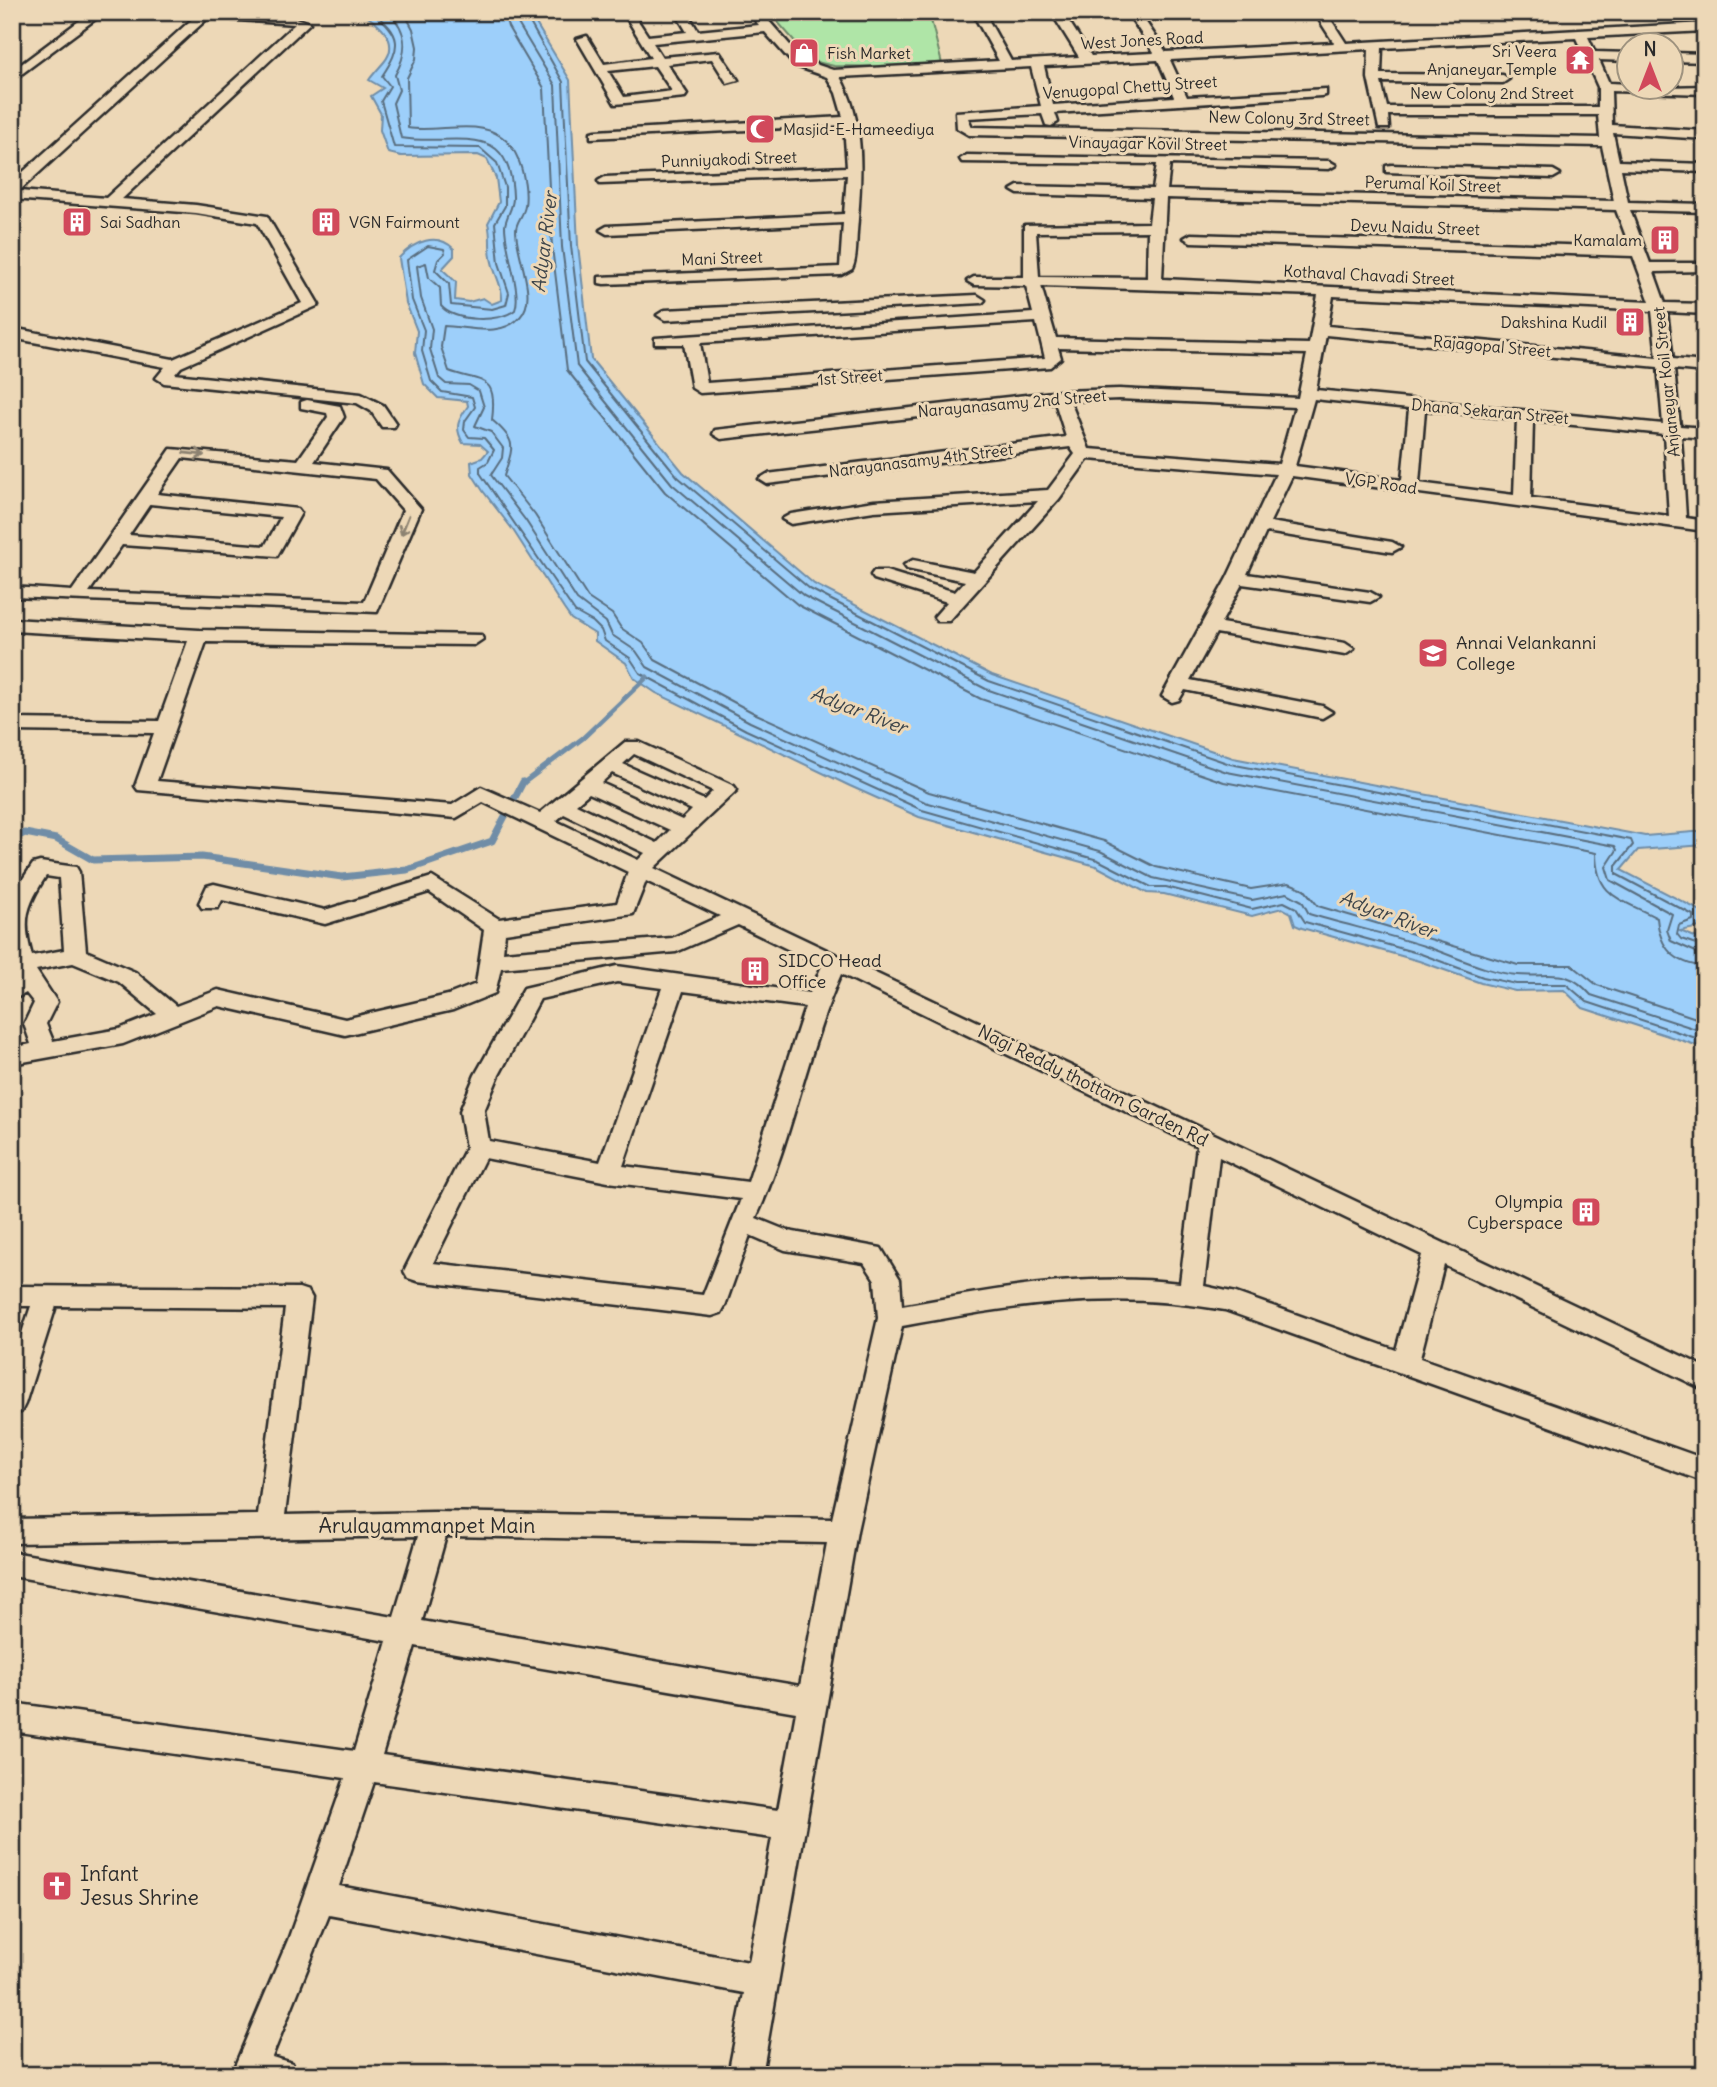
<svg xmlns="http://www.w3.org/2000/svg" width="1717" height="2087" viewBox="0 0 1717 2087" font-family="Delius,sans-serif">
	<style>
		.green { fill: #afe5a7; stroke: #6d8869; stroke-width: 2 }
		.water { fill: #9dcffa; stroke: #6f8da7; stroke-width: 2 }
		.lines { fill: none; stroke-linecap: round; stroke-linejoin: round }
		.shore { stroke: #596d7e; stroke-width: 2 }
		.stream-far1 { stroke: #6f8da7; stroke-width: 5 }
		.stream { stroke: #6f8da7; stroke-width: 7 }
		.minor-casing { stroke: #2b2b2b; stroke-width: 5 }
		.minor { fill: #edd8b7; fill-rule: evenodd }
		.oneway { stroke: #8c8271 }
		.labels { text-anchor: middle; stroke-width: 6; stroke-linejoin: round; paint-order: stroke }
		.far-street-label { font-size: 16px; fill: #2b2b2b; stroke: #edd8b7 }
		.far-poi-label { font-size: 16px; fill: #2b2b2b; stroke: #edd8b7; text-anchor: start }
		.poi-label { font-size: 18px; fill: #2b2b2b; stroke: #edd8b7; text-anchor: start }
		.street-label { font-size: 18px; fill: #2b2b2b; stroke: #edd8b7 }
		.water-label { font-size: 19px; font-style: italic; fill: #3c444a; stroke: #edd8b7 }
		.near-street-label { font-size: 21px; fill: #2b2b2b; stroke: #edd8b7 }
		.near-poi-label { font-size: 21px; fill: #2b2b2b; stroke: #edd8b7; text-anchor: start }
	</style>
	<rect width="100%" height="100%" fill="#edd8b7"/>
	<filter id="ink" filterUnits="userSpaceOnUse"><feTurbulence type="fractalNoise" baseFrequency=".0143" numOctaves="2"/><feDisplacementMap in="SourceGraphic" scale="14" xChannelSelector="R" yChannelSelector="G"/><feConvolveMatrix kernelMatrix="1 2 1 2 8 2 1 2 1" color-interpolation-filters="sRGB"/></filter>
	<g filter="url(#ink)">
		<path class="green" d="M 769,12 L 929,12 L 943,68 L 834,66 L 812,61 Z"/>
		<path class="water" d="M 361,12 L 529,12 L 570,80 L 578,245 L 591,359 L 683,472 L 814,584 L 992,675 L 1233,758 L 1645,836 L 1705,831 L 1705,845 L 1638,850 L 1621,870 L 1705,913 L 1705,926 L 1680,931 L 1705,941 L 1705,1048 L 1583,1008 L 1564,990 L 1515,991 L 1481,983 L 1419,961 L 1302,928 L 1295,925 L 1291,913 L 1282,908 L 1252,916 L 1164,894 L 1147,893 L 1096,866 L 919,817 L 850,786 L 656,693 L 634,678 L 626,663 L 595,641 L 595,634 L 571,619 L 564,609 L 513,530 L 483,491 L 472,474 L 471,462 L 482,458 L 488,451 L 480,444 L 463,443 C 454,427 458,420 468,406 L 467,401 L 438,398 L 424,384 L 415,353 L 417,331 L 406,303 L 399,258 C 414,241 437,232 454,249 L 454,256 L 442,269 L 456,282 L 455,300 L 469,302 L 483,298 L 492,304 L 502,300 C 503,286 495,276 492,262 C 488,249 492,237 488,223 L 499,202 L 496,178 L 487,159 L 478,155 L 401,156 L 388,153 L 380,130 L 381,114 L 371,96 L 383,88 L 369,80 C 374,73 379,68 384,62 C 402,40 377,23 361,12 Z"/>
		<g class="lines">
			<path class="shore" d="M 373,12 C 402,35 402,46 382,76 L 390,86 L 381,101 L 394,147 L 480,148 L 497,163 L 505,187 L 505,206 L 495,223 L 499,263 L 509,293 L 506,305 L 492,309 L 451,305 L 449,284 L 435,270 L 438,260 L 445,253 L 444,249 L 428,246 L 407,260 L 412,300 L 424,330 L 422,351 L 431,381 L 442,392 L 472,397 L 475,407 L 465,421 L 464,430 L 469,437 L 484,438 L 494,450 L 488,462 L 480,467 L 480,473 L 575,612 L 593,622 L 601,630 L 605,641 L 630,658 L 640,673 L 746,730 L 922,810 L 1098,860 L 1151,887 L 1166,887 L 1252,909 L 1284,902 L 1296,908 L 1305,922 L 1421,954 L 1483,977 L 1516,984 L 1566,984 L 1587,1002 L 1705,1041
				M 388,12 C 409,31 408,52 395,75 L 399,90 L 393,103 L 401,138 C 454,147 510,117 513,196 C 514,207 506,216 505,226 C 505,251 522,292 515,310 C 499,323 455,322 441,306 L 440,288 L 429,278 L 426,263 L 417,266 L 421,298 L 432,329 L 430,349 L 439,378 L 446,384 L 469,385 L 479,391 L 484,407 L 475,426 L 491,432 L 503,448 L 502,458 L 491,475 L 526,521 L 577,600 L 606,622 L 612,635 L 636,651 L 647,667 L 750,722 L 925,802 L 1100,851 L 1153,878 L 1252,900 L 1287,893 L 1302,901 L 1309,914 C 1347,925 1386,934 1424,946 C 1455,956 1485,972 1517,975 C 1551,978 1566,966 1591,995 L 1705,1032
				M 404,12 L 413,29 L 417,47 L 416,59 L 407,78 L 408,128 C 438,133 476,118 502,137 C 520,150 528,185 525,206 C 524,215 516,221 516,230 C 516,256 539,298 520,317 C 501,338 469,327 444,326 L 441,347 L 449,371 C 481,383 498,373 492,420 C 518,442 513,446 504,476 L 535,515 L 588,598 L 612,614 L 621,628 L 643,643 L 655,660 L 754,713 L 929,792 L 1104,841 L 1156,867 L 1251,889 L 1289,883 L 1304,889 L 1318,906 L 1518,965 L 1572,965 L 1597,985 L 1705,1021
				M 504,12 L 508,27 L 544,88 L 552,247 L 567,370 L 665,492 L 798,605 L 981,699 L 1224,782 L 1596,853 C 1596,898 1622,899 1657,918 C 1660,949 1674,963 1705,967
				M 515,12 L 517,22 L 555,85 L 562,247 L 577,366 L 672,484 L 804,596 L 986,689 L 1227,772 L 1615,846 L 1617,850 L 1606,867 L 1610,880 L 1672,914 L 1667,930 L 1671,941 L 1705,956
				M 524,12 L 563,82 L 571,246 L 585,362 L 678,477 L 810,589 L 989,681 L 1230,764 L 1631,840 L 1633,845 L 1616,866 L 1616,874 L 1693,915 L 1693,920 L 1679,925 L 1677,934 L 1681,939 L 1705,947"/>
			<path class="stream-far1" d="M 522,784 L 583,738 L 647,677"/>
			<path class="stream" d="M 12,839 L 25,833 L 56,839 L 93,860 L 202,857 L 342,877 L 407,870 L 492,841 L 523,782"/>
			<g class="minor-casing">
				<path id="minor" d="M 91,12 L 105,12 L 12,81 L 12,71 Z
					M 200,12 L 284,14 L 310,23 L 122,199 L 196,205 L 267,216 L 319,305 L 181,367 L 175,374 L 361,394 L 383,405 L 396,424 L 394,427 L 382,427 L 371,411 L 357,403 L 164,383 L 156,378 L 165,367 L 12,338 L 12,328 L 173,359 L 302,303 L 257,223 L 196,213 L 12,199 L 12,182 ZM 208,18 L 295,24 L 106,198 L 19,191 Z
					M 623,12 L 641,12 L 635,16 L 648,36 L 687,32 L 675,12 L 687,12 L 698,31 L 759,25 L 748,12 L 761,12 L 803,60 L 833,70 L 999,61 L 972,12 L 984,12 L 1011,61 L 1079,57 L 1051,12 L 1063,12 L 1091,56 L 1154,53 L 1127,12 L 1139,12 L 1166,52 L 1334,43 L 1314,12 L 1326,12 L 1346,43 L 1705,23 L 1705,31 L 1588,37 L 1595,52 L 1630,53 L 1630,61 L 1599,60 L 1609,83 L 1630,84 L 1630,88 L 1705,86 L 1705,94 L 1611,91 L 1612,125 L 1705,131 L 1705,139 L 1613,133 L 1619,161 L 1705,164 L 1705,172 L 1621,169 L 1628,202 L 1705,204 L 1705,212 L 1630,210 L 1650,263 L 1705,263 L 1705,271 L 1654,272 L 1665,303 L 1705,304 L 1705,314 L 1667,312 L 1673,359 L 1705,362 L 1705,372 L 1674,369 L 1680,426 L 1705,428 L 1705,438 L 1681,436 L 1686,518 L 1705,521 L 1705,531 L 1292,476 L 1270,522 L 1392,542 L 1401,547 L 1392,552 L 1266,532 L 1247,574 L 1370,592 L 1379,597 L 1370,602 L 1242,584 L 1221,623 L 1345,643 L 1354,649 L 1345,655 L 1216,633 L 1190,680 L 1322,706 L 1332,712 L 1322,718 L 1185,690 L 1179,700 L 1172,702 L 1162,696 L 1227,578 L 1276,474 L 1088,459 L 1059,499 L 949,621 L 937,621 L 934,617 L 947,602 L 874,579 L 871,575 L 874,571 L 886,571 L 955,592 L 965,581 L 907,569 L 904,565 L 913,560 L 974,572 L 1038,501 L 874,511 L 791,524 L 782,519 L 791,514 L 874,501 L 1048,490 L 1075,454 L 1070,447 L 767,484 L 759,479 L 767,474 L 1066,437 L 1055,402 L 721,439 L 713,434 L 715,430 L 1061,391 L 1119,389 L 1298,398 L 1307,354 L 1058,348 L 1061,358 L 1050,367 L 700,393 L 692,388 L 684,344 L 655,344 L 655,338 L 1033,313 L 1026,286 L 974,285 L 967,281 L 974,277 L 1024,277 L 1024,225 L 1149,223 L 1152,198 L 1018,194 L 1011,190 L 1018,186 L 1153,189 L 1157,164 L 962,162 L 960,159 L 967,155 L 1329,161 L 1336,165 L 1329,169 L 1170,164 L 1167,190 L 1614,201 L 1602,146 L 969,135 L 957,128 L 956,112 L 1041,106 L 1031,67 L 840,77 C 867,124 861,180 857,232 C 856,244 857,259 852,269 L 841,275 L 604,284 L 599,283 L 599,277 L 840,267 L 843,223 L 607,234 L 600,230 L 607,226 L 844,214 L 847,175 L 600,184 L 598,181 L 605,177 L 847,167 L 844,125 L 591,138 L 591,132 L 596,131 L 843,117 L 836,93 L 827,77 L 795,66 L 765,32 L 653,43 L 662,57 L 719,52 L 738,80 L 727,83 L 712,59 L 667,64 L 687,94 L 685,97 L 615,104 L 577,39 L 587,36 L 604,64 L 651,58 ZM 1576,38 L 1598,87 L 1598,107 L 1387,107 L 1381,82 L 1503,83 L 1509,79 L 1503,75 L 1381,74 L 1382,48 ZM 1369,49 L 1368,78 L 1379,128 L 1389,128 L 1388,115 L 1598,115 L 1600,138 L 972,127 L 968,118 L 1042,114 L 1046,125 L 1051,126 L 1058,122 L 1055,113 L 1321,96 L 1326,95 L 1326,89 L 1187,97 L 1170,60 ZM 1158,60 L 1174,97 L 1053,105 L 1044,66 ZM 655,66 L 672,91 L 624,97 L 608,71 ZM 1166,198 L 1616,210 L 1630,247 L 1191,234 L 1184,238 L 1191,242 L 1633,256 L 1650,302 L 1162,279 ZM 1148,231 L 1147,278 L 1039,277 L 1036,232 ZM 1041,286 L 1318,295 L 1309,344 L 1056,338 ZM 1333,296 L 1652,311 L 1657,358 L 1328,326 ZM 1036,322 L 1045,358 L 707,383 L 700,343 ZM 1326,335 L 1658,367 L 1663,424 L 1316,390 ZM 1119,399 L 1295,407 L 1279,464 L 1089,449 L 1070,401 ZM 1314,399 L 1409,409 L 1402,480 L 1295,466 ZM 1425,410 L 1517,419 L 1514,495 L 1419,483 ZM 1533,421 L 1664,434 L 1669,516 L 1531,498 Z
					M 1672,53 L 1705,54 L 1705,62 L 1672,61 Z
					M 1391,165 L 1553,170 L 1560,174 L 1553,178 L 1386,172 L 1386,166 Z
					M 977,295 L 985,300 L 982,303 L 665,320 L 657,315 L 665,310 Z
					M 307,400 L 340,406 L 344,417 L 314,462 L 387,470 L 421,509 L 377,612 L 12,597 L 12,587 L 72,591 L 171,449 L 298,460 L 328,417 L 327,413 L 301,408 L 301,402 ZM 182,458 L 376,479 L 403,510 L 364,602 L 89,592 L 122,545 L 277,556 L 301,513 L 298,509 L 157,494 ZM 150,504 L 281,517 L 265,546 L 129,535 Z
					M 12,619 L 199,630 L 481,635 L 483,639 L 474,645 L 206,642 L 157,781 L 452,805 L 481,787 L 540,813 L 625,742 L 639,742 L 734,786 L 737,790 L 654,868 L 1705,1367 L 1705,1390 L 1444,1265 L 1420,1358 L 1705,1459 L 1705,1482 L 1225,1310 C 1106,1289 1019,1305 902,1326 L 857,1531 L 762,2075 L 728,2075 L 744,1993 L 329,1915 L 272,2057 L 292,2063 L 297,2075 L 231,2075 L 288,1940 L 345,1778 L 12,1731 L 12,1703 L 354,1751 L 387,1641 L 12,1576 L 12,1552 L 394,1617 L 418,1536 L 12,1543 L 12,1519 L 258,1515 L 285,1308 L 56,1306 L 25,1404 L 21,1412 L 12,1415 L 12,1363 L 31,1306 L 12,1306 L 12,1286 L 299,1288 L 308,1291 L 312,1298 L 285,1515 L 435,1512 L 832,1519 L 878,1318 L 875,1280 L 864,1263 L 785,1250 L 750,1235 L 725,1306 L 721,1313 L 712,1316 L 417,1281 L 408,1278 L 404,1271 L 466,1148 L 460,1111 L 475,1075 L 524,988 L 617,966 L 810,993 L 822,966 L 738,925 L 676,952 L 501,968 L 495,993 L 453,1010 L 345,1035 L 219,1006 L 123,1044 L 12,1064 L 12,1048 L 31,1044 L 24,1024 L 34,1003 L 26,993 L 12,1000 L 12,981 L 16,978 L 12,963 L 12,895 L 33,864 L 40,862 L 76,867 L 79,872 L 86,951 L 135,972 L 176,1006 L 218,990 L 345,1019 L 448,995 L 476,984 L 484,930 L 429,892 L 325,924 L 222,900 L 218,908 L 202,908 L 199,903 L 207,886 L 214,884 L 325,910 L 432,877 L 499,919 L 617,903 L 628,872 L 483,802 L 456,818 L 138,790 L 135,786 L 154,733 L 12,731 L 12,719 L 159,721 L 188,641 L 12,631 ZM 634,754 L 713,791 L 704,800 L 623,764 ZM 612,773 L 692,810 L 682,820 L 601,783 ZM 589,793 L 670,830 L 657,843 L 576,804 ZM 564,814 L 645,853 L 638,860 L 556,821 ZM 46,876 L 59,878 L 64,950 L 32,956 C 22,920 26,907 46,876 ZM 646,881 L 720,916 L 672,938 L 503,952 L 505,933 L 633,914 ZM 73,963 L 119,982 L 157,1014 L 119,1029 L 53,1041 L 46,1024 L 57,1002 L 36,970 ZM 841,974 L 1197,1146 L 1180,1283 C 1085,1272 995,1289 902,1306 L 900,1279 L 881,1248 L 788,1231 L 756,1218 C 792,1141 806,1053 841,974 ZM 617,982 L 662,988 L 600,1162 L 489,1141 L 484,1111 L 499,1075 L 540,999 ZM 683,991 L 805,1007 L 748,1182 L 623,1166 ZM 1219,1157 L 1422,1255 L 1396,1350 L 1236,1293 L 1204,1286 ZM 485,1158 L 608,1182 L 741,1199 L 703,1295 L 433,1263 ZM 446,1536 L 827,1543 L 800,1686 L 422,1621 ZM 415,1646 L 796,1712 L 778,1810 L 382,1755 ZM 374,1782 L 772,1838 L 749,1962 L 339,1886 Z"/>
			</g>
			<use href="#minor" class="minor"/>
		</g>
		<defs><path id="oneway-shaft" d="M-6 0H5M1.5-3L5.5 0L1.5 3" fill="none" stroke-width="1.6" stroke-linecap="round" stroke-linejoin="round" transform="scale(1.75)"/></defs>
		<g class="oneway">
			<use href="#oneway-shaft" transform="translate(194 454) rotate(6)"/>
			<use href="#oneway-shaft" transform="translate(405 525) rotate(112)"/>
		</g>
	</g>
	<defs>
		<g id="shop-square" transform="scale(1.575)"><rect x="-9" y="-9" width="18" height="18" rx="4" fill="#d1495b" stroke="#edd8b7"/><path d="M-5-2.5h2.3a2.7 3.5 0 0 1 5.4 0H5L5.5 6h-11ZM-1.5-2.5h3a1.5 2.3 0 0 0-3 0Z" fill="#fff"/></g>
		<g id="temple-square" transform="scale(1.575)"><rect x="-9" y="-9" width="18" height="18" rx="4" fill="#d1495b" stroke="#edd8b7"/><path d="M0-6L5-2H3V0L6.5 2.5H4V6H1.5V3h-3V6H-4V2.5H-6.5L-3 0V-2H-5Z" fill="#fff"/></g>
		<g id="mosque-square" transform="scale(1.575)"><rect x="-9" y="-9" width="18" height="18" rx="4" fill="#d1495b" stroke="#edd8b7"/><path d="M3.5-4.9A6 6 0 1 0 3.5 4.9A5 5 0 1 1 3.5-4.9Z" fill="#fff"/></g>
		<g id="building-square" transform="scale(1.575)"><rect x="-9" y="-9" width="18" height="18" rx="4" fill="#d1495b" stroke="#edd8b7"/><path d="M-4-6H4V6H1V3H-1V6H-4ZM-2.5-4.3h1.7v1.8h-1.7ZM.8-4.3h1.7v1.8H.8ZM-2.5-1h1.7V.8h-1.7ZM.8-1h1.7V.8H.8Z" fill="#fff"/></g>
		<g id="university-square" transform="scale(1.575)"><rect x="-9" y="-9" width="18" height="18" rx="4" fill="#d1495b" stroke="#edd8b7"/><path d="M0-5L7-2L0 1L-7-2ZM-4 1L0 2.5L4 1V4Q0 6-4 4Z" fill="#fff"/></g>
		<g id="church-square" transform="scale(1.575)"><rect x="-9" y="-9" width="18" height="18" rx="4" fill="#d1495b" stroke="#edd8b7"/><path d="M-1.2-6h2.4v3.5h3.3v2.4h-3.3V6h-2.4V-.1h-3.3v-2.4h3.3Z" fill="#fff"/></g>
	</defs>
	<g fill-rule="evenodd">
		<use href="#shop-square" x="804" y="53"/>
		<use href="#temple-square" x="1580" y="60"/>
		<use href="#mosque-square" x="760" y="129"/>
		<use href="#building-square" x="77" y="222"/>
		<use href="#building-square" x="326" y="222"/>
		<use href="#building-square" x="1665" y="240"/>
		<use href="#building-square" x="1630" y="322"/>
		<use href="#university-square" x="1433" y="653"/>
		<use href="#building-square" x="755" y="971"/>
		<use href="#building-square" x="1586" y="1212"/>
		<use href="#church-square" x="57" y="1886"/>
	</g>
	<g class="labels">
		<g class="far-street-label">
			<text transform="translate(1142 40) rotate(-3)" y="6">West Jones Road</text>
			<text transform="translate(1130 87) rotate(-4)" y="6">Venugopal Chetty Street</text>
			<text x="1492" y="99">New Colony 2nd Street</text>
			<text transform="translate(1289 118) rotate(1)" y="6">New Colony 3rd Street</text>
			<text transform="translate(1148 143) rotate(1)" y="6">Vinayagar Kovil Street</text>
			<text transform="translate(729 159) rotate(-2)" y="6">Punniyakodi Street</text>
			<text transform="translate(1433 184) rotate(2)" y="6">Perumal Koil Street</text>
			<text transform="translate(1415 227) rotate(2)" y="6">Devu Naidu Street</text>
			<text transform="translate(722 258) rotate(-2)" y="6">Mani Street</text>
			<text transform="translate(1369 275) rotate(3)" y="6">Kothaval Chavadi Street</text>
			<text transform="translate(1492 346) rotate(5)" y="6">Rajagopal Street</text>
			<text transform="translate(850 377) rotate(-4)" y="6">1st Street</text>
			<text transform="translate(1666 382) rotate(-96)" y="6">Anjaneyar Koil Street</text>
			<text transform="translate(1012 403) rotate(-5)" y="6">Narayanasamy 2nd Street</text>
			<text transform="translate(1490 411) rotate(5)" y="6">Dhana Sekaran Street</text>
			<text transform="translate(921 460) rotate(-7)" y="6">Narayanasamy 4th Street</text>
			<text transform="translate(1381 483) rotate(8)" y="6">VGP Road</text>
		</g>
		<g class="far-poi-label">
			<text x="1557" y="57" text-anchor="end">Sri Veera<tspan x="1557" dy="18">Anjaneyar Temple</tspan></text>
			<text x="827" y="59">Fish Market</text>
			<text x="783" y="135">Masjid-E-Hameediya</text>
			<text x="100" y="228">Sai Sadhan</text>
			<text x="349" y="228">VGN Fairmount</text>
			<text x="1642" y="246" text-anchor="end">Kamalam</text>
			<text x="1607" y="328" text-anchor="end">Dakshina Kudil</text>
		</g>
		<g class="poi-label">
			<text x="1456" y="649">Annai Velankanni<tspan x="1456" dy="21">College</tspan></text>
			<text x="778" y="967">SIDCO Head<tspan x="778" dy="21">Office</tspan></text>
			<text x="1563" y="1208" text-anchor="end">Olympia<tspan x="1563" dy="21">Cyberspace</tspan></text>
		</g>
		<g class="street-label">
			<text transform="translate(1093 1086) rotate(26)" y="6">Nagi Reddy thottam Garden Rd</text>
		</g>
		<g class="water-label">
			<text transform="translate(544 242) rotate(-83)" y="7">Adyar River</text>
			<text transform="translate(859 710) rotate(21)" y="7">Adyar River</text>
			<text transform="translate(1388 914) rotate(21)" y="7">Adyar River</text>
		</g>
		<g class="near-street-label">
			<text x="427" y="1533">Arulayammanpet Main</text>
		</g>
		<g class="near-poi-label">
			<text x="80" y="1881">Infant<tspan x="80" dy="24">Jesus Shrine</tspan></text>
		</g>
	</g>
	<rect width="1717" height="2087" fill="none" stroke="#edd8b7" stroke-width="42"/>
	<rect x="21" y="21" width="1675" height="2045" fill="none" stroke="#2b2b2b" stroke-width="2.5" filter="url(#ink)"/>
	<g transform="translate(1650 66)"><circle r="33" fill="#edd8b7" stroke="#9f937f" stroke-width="2"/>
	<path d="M0-5L12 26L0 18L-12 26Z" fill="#d1495b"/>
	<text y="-10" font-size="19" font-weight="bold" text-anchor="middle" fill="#2b2b2b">N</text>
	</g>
</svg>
